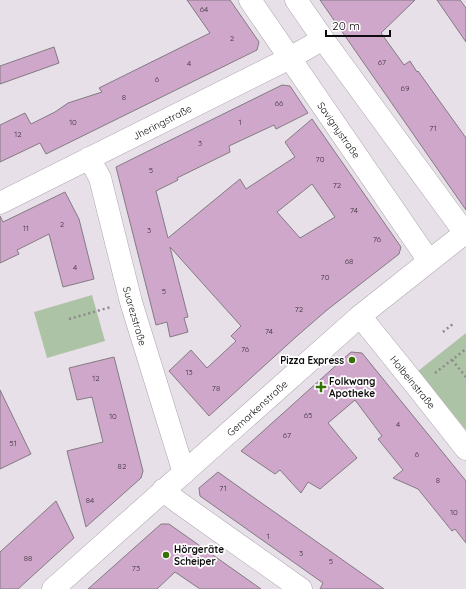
<svg xmlns="http://www.w3.org/2000/svg" width="466" height="589" viewBox="0 0 466 589" font-family="Quicksand,sans-serif">
	<style>
		.green { fill: #adc3a5 }
		.building { fill: #cfa7ca; stroke: #837b81; fill-rule: evenodd }
		.lines { fill: none; stroke-linecap: round; stroke-linejoin: round }
		.minor-casing { stroke: #aca5ac; stroke-width: 23 }
		.path { stroke: #8e898e; stroke-width: 2.5; stroke-dasharray: 2 3; stroke-linecap: butt }
		.minor { stroke: #fff; stroke-width: 22 }
		.poi-dot { fill: #357103; stroke: #fff; stroke-width: 1.5 }
		.labels { text-anchor: middle; stroke-width: 3.5; stroke-linejoin: round; paint-order: stroke }
		.number-label { font-size: 8px; fill: #3e333d }
		.street-label { font-size: 10px; fill: #0e0c0e; stroke: #fff }
		.poi-label { font-size: 10px; font-weight: bold; fill: #0e0c0e; stroke: #fff; text-anchor: start }
	</style>
	<rect width="100%" height="100%" fill="#e8e0e8"/>
	<path class="green" d="M 92,295 L 105,341 L 47,358 L 34,312 Z
		M 466,333 L 466,430 L 418,371 Z"/>
	<path class="building" d="M 187,0 L 230,0 L 259,42 L 257,50 L 46,154 L 40,143 L 0,162 L 0,125 L 25,113 L 31,124 L 55,112 L 68,103 L 102,92 L 99,88 L 210,33 Z
		M 320,0 L 415,0 L 381,33 L 404,65 L 410,61 L 417,72 L 418,71 L 466,138 L 466,210 Z
		M 437,0 L 460,0 L 466,8 L 466,42 Z
		M 54,47 L 59,63 L 0,84 L 0,66 Z
		M 282,85 L 290,86 L 308,113 L 276,129 L 274,125 L 229,146 L 230,152 L 177,178 L 178,180 L 156,191 L 168,238 L 240,179 L 246,189 L 295,157 L 285,142 L 312,119 L 401,247 L 399,254 L 327,310 L 297,336 L 209,416 L 169,371 L 191,350 L 207,368 L 236,341 L 231,336 L 241,326 L 170,247 L 188,317 L 184,318 L 188,332 L 170,337 L 167,322 L 156,325 L 116,167 ZM 312,184 L 335,217 L 300,238 L 277,212 Z
		M 65,192 L 79,219 L 94,279 L 63,287 L 49,234 L 17,250 L 19,254 L 0,263 L 0,216 L 3,222 Z
		M 351,352 L 362,353 L 466,481 L 466,543 L 455,529 L 452,531 L 418,489 L 393,478 L 403,470 L 378,439 L 382,436 L 355,400 L 328,423 L 357,458 L 320,489 L 308,482 L 301,493 L 280,470 L 275,474 L 241,451 Z
		M 114,357 L 143,471 L 141,478 L 86,527 L 67,451 L 103,442 L 92,397 L 77,400 L 69,368 Z
		M 0,390 L 31,454 L 0,469 Z
		M 218,472 L 253,497 L 384,589 L 320,589 L 323,583 L 200,496 L 199,488 Z
		M 56,501 L 74,538 L 18,589 L 0,589 L 0,552 Z
		M 161,524 L 169,524 L 261,589 L 200,589 L 175,572 L 157,589 L 88,589 Z"/>
	<g class="lines">
		<g class="minor-casing">
			<path id="minor" d="M 250,0 L 429,261
				M 296,0 L 323,39 L 465,233
				M 89,158 L 100,178 L 131,302 L 184,473
				M 0,203 L 290,58 L 323,39
				M 360,316 L 418,388 L 466,449
				M 163,490 L 178,502 L 301,589
				M 53,589 L 360,316 L 466,232"/>
		</g>
		<path class="path" d="M 69,319 L 111,307
			M 443,332 L 454,323
			M 452,360 L 466,377
			M 435,373 L 466,349"/>
		<use href="#minor" class="minor"/>
	</g>
	<g class="poi-dot">
		<circle cx="352" cy="360" r="4"/>
		<path d="M319 381h4v4h4v4h-4v4h-4v-4h-4v-4h4z"/>
		<circle cx="166" cy="555" r="4"/>
	</g>
	<g class="labels">
		<g class="number-label">
			<text x="204" y="12">64</text>
			<text x="232" y="41">2</text>
			<text x="382" y="65">67</text>
			<text x="189" y="66">4</text>
			<text x="157" y="82">6</text>
			<text x="405" y="91">69</text>
			<text x="124" y="100">8</text>
			<text x="279" y="106">66</text>
			<text x="73" y="125">10</text>
			<text x="240" y="125">1</text>
			<text x="433" y="131">71</text>
			<text x="18" y="137">12</text>
			<text x="200" y="146">3</text>
			<text x="320" y="162">70</text>
			<text x="151" y="173">5</text>
			<text x="337" y="188">72</text>
			<text x="354" y="213">74</text>
			<text x="62" y="227">2</text>
			<text x="26" y="231">11</text>
			<text x="149" y="233">3</text>
			<text x="377" y="242">76</text>
			<text x="349" y="264">68</text>
			<text x="75" y="270">4</text>
			<text x="325" y="280">70</text>
			<text x="164" y="294">5</text>
			<text x="299" y="312">72</text>
			<text x="269" y="334">74</text>
			<text x="245" y="352">76</text>
			<text x="189" y="375">13</text>
			<text x="96" y="381">12</text>
			<text x="216" y="391">78</text>
			<text x="308" y="418">65</text>
			<text x="113" y="419">10</text>
			<text x="398" y="427">4</text>
			<text x="287" y="438">67</text>
			<text x="13" y="446">51</text>
			<text x="417" y="457">6</text>
			<text x="122" y="469">82</text>
			<text x="438" y="483">8</text>
			<text x="223" y="491">71</text>
			<text x="90" y="503">84</text>
			<text x="454" y="515">10</text>
			<text x="268" y="539">1</text>
			<text x="301" y="556">3</text>
			<text x="28" y="561">88</text>
			<text x="331" y="564">5</text>
			<text x="136" y="571">73</text>
		</g>
		<g class="street-label">
			<text transform="translate(162 122) rotate(-27)" y="4">Jheringstraße</text>
			<text transform="translate(339 130) rotate(55)" y="4">Savignystraße</text>
			<text transform="translate(135 316) rotate(74)" y="4">Suarezstraße</text>
			<text transform="translate(413 382) rotate(51)" y="4">Holbeinstraße</text>
			<text transform="translate(257 408) rotate(-42)" y="4">Gemarkenstraße</text>
		</g>
		<g class="poi-label">
			<text x="344" y="364" text-anchor="end">Pizza Express</text>
			<text x="329" y="385">Folkwang<tspan x="329" dy="12">Apotheke</tspan></text>
			<text x="174" y="553">Hörgeräte<tspan x="174" dy="12">Scheiper</tspan></text>
		</g>
	</g>
	<path d="M326 30v6h64v-6" fill="none" stroke="#0e0c0e" stroke-width="2"/>
	<text x="332" y="30" font-size="12" fill="#0e0c0e" stroke="#ffffff" stroke-width="3" paint-order="stroke">20 m</text>
</svg>
